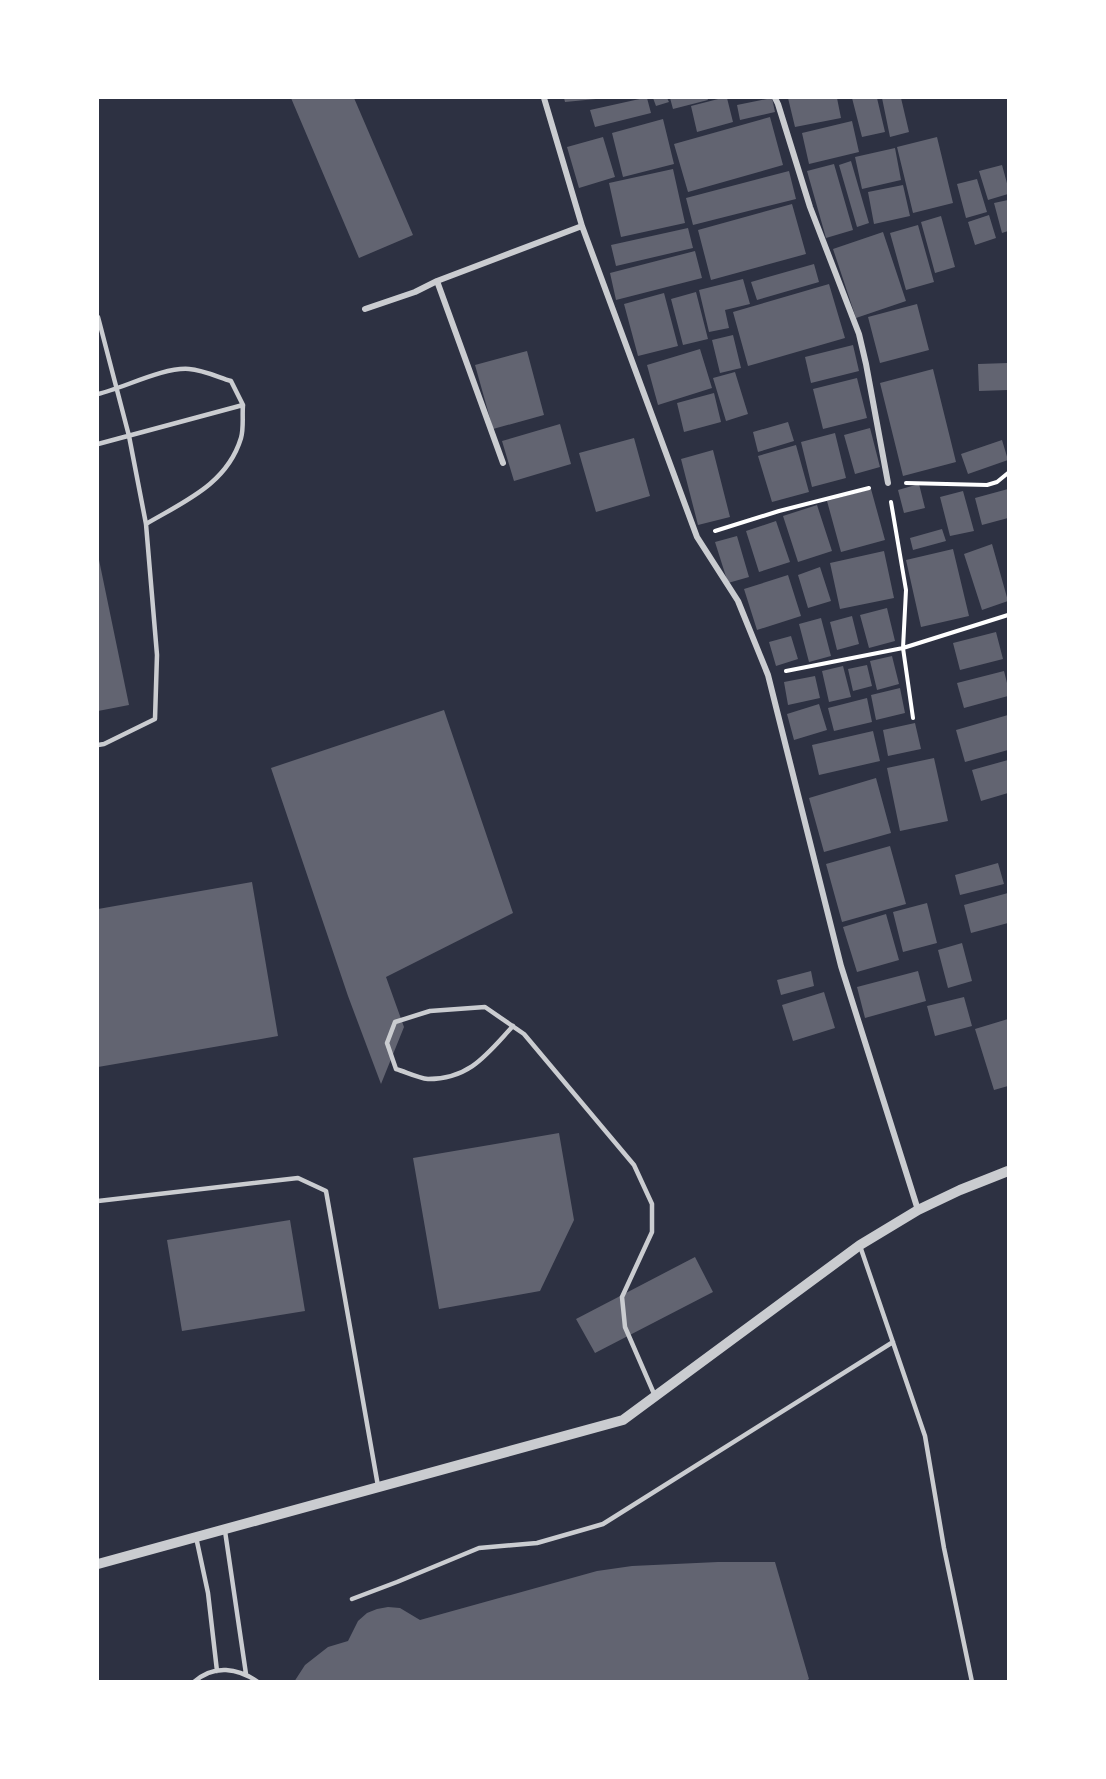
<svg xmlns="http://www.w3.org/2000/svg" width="1106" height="1779" viewBox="0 0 1106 1779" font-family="'Crimson Pro',serif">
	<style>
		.building { fill: #626471 }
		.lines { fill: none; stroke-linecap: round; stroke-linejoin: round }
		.path { stroke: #fff; stroke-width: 4 }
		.service { stroke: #caccd0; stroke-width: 4.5 }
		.minor { stroke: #caccd0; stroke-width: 6 }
		.tertiary { stroke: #caccd0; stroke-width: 10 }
	</style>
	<rect width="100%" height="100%" fill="#2d3142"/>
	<path class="building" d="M 291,98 L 354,98 L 413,235 L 359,258 Z
		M 564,98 L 596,98 L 596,99 L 565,102 Z
		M 644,98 L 647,98 L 651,113 L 595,127 L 590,110 Z
		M 653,98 L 667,98 L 669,102 L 656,106 Z
		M 670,98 L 707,98 L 708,100 L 673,109 Z
		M 722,98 L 727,98 L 733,122 L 697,132 L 691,106 Z
		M 772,98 L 775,112 L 740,120 L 737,105 Z
		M 788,98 L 837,98 L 841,118 L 795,127 Z
		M 852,98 L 877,98 L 885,132 L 862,137 Z
		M 882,98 L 901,98 L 909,132 L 890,137 Z
		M 770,117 L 783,165 L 688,192 L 674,144 Z
		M 663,119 L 674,164 L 623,177 L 612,133 Z
		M 852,121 L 859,152 L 809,164 L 802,133 Z
		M 603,137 L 615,177 L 579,188 L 567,147 Z
		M 937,137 L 953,203 L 913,213 L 897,147 Z
		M 895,148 L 901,180 L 862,189 L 855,157 Z
		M 851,161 L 869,223 L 857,227 L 839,165 Z
		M 834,164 L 853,230 L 826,238 L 807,171 Z
		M 1002,165 L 1008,187 L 1008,194 L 988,200 L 979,171 Z
		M 673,169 L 685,223 L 621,237 L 609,183 Z
		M 789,171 L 796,199 L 693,225 L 686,198 Z
		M 977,179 L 987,212 L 966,218 L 957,184 Z
		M 903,185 L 910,216 L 874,224 L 868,192 Z
		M 1008,200 L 1008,231 L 1002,233 L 994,203 Z
		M 792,204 L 806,254 L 711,280 L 698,230 Z
		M 989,215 L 996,238 L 975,245 L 968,222 Z
		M 941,216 L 955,267 L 935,273 L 921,222 Z
		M 918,225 L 934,282 L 906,290 L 890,233 Z
		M 688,228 L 693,248 L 616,266 L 611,245 Z
		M 883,232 L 906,301 L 856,318 L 833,249 Z
		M 695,251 L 702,278 L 616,300 L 610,273 Z
		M 814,264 L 819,282 L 757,300 L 751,282 Z
		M 743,279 L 750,304 L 725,310 L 729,328 L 709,332 L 699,290 Z
		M 829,284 L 845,338 L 748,366 L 733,312 Z
		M 696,292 L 708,339 L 683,345 L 671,299 Z
		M 664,293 L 678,346 L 638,356 L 624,304 Z
		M 917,304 L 929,350 L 880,363 L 868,317 Z
		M 733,335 L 741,368 L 720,373 L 712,340 Z
		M 853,345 L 859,371 L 811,383 L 805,357 Z
		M 700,349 L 712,388 L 658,405 L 647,365 Z
		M 527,351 L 544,415 L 493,429 L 475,365 Z
		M 1008,363 L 1008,390 L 979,391 L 978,364 Z
		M 933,369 L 956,462 L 903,476 L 880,383 Z
		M 735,372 L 748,414 L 726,421 L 713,378 Z
		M 857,378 L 867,418 L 823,429 L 813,389 Z
		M 714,393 L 721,422 L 684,432 L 677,403 Z
		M 788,422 L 794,441 L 758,452 L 753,432 Z
		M 560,424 L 571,464 L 514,481 L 502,441 Z
		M 870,428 L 880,467 L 855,474 L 844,435 Z
		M 835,433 L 846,478 L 812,487 L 801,442 Z
		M 634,438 L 650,496 L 596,512 L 579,453 Z
		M 1002,440 L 1008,460 L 968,474 L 961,454 Z
		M 796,445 L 809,492 L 772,502 L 758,456 Z
		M 713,450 L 730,517 L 698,525 L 681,459 Z
		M 919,484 L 925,508 L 904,513 L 898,490 Z
		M 871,489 L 885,540 L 841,552 L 827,501 Z
		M 1008,489 L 1008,518 L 982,525 L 975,498 Z
		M 963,491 L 974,531 L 950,536 L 940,497 Z
		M 817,505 L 832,551 L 798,562 L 783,516 Z
		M 776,521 L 790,562 L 759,572 L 746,531 Z
		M 942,529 L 946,541 L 913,550 L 910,538 Z
		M 737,536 L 749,577 L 728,583 L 715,542 Z
		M 992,544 L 1008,601 L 982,610 L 964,554 Z
		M 953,549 L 969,616 L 921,627 L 906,560 Z
		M 884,551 L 894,598 L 840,609 L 830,563 Z
		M 98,555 L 129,705 L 98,711 Z
		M 820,567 L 831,601 L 808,608 L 798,575 Z
		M 788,575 L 801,616 L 757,630 L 744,589 Z
		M 887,608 L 895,641 L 869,648 L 860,615 Z
		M 852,616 L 859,644 L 837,650 L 830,622 Z
		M 821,618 L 831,656 L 809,662 L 799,624 Z
		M 996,632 L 1003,659 L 960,670 L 953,643 Z
		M 791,636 L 798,659 L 776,666 L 769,642 Z
		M 892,656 L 899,684 L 877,690 L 870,661 Z
		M 867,665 L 872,686 L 853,691 L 848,669 Z
		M 843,666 L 851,697 L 829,702 L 822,671 Z
		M 1004,671 L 1008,687 L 1008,696 L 964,708 L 957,683 Z
		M 815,676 L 820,698 L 788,705 L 784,682 Z
		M 900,688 L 905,713 L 876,720 L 871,695 Z
		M 867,698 L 872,722 L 834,731 L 828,708 Z
		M 819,704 L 827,730 L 794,740 L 787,714 Z
		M 444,710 L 513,913 L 386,977 L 404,1027 L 381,1084 L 348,996 L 271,768 Z
		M 1008,715 L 1008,750 L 965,762 L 956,730 Z
		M 915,723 L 921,749 L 888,756 L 883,730 Z
		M 873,731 L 880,761 L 819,775 L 812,745 Z
		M 934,758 L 948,821 L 900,831 L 887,768 Z
		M 1008,760 L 1008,793 L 981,801 L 972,770 Z
		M 876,778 L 891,833 L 824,852 L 809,798 Z
		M 890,846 L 906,904 L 842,922 L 826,864 Z
		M 998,863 L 1004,884 L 960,895 L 955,875 Z
		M 252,882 L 278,1036 L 98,1067 L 98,909 Z
		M 1008,893 L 1008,923 L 971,933 L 964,905 Z
		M 927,903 L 937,943 L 903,952 L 893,912 Z
		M 886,914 L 899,960 L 857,972 L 843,927 Z
		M 962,943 L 972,981 L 948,988 L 938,950 Z
		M 811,971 L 814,986 L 781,995 L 777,980 Z
		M 918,971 L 926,1001 L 865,1018 L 857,987 Z
		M 824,992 L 835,1028 L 793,1041 L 782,1005 Z
		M 964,997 L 972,1026 L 935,1036 L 927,1006 Z
		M 1008,1019 L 1008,1086 L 994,1090 L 975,1029 Z
		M 559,1133 L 574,1220 L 540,1291 L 439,1309 L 413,1158 Z
		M 290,1220 L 305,1311 L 182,1331 L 167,1240 Z
		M 695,1257 L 713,1292 L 595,1353 L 576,1319 Z
		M 718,1562 L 775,1562 L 809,1679 L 805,1682 L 294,1682 L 305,1665 L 328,1647 L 348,1641 L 358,1621 L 367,1613 L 377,1609 L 388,1607 L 400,1608 L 420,1620 L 597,1571 L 632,1566 Z"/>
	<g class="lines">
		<path class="path" d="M 906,483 L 987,485 L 997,482 L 1008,473
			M 891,502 L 906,590 L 903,648 L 913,718
			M 715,531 L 779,511 L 869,488
			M 786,671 L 903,648 L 1008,615"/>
		<path class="service" d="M 98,317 L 129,436 L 146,524 L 157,655 L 155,719 L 104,744 L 98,745
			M 98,394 C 124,388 163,367 189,369 C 203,370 218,377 231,381 L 243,405 L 98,444
			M 146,524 C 185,501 227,484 241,438 C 244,428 242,415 243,405
			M 513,1026 C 487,1054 470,1079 428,1079 C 418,1078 406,1072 396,1069 L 387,1043 L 395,1022 L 430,1011 L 485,1007 L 524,1034 L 634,1165 L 652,1204 L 652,1232 L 622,1297 L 625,1327 L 655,1396
			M 98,1201 L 298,1178 L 326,1191 L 378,1486
			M 860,1246 L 925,1436 L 944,1548 L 972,1682
			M 225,1531 L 246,1674
			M 196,1537 L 208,1593 L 217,1671
			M 352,1599 L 397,1582 L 479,1548 L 537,1543 L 603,1524 L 893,1342
			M 194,1682 C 214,1664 238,1668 258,1682"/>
		<path class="minor" d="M 544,98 L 582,226 L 697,537 L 738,601 L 768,675 L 841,966 L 918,1210
			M 775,98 L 778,104 L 810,207 L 859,334 L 866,364 L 888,483
			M 437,281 L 503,463
			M 365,309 L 415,292 L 437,281 L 582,226"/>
		<path class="tertiary" d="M 98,1564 L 623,1420 L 860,1245 L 918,1210 L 960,1190 L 1008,1171"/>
	</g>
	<rect width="1106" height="1779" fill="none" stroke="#ffffff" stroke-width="198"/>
</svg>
